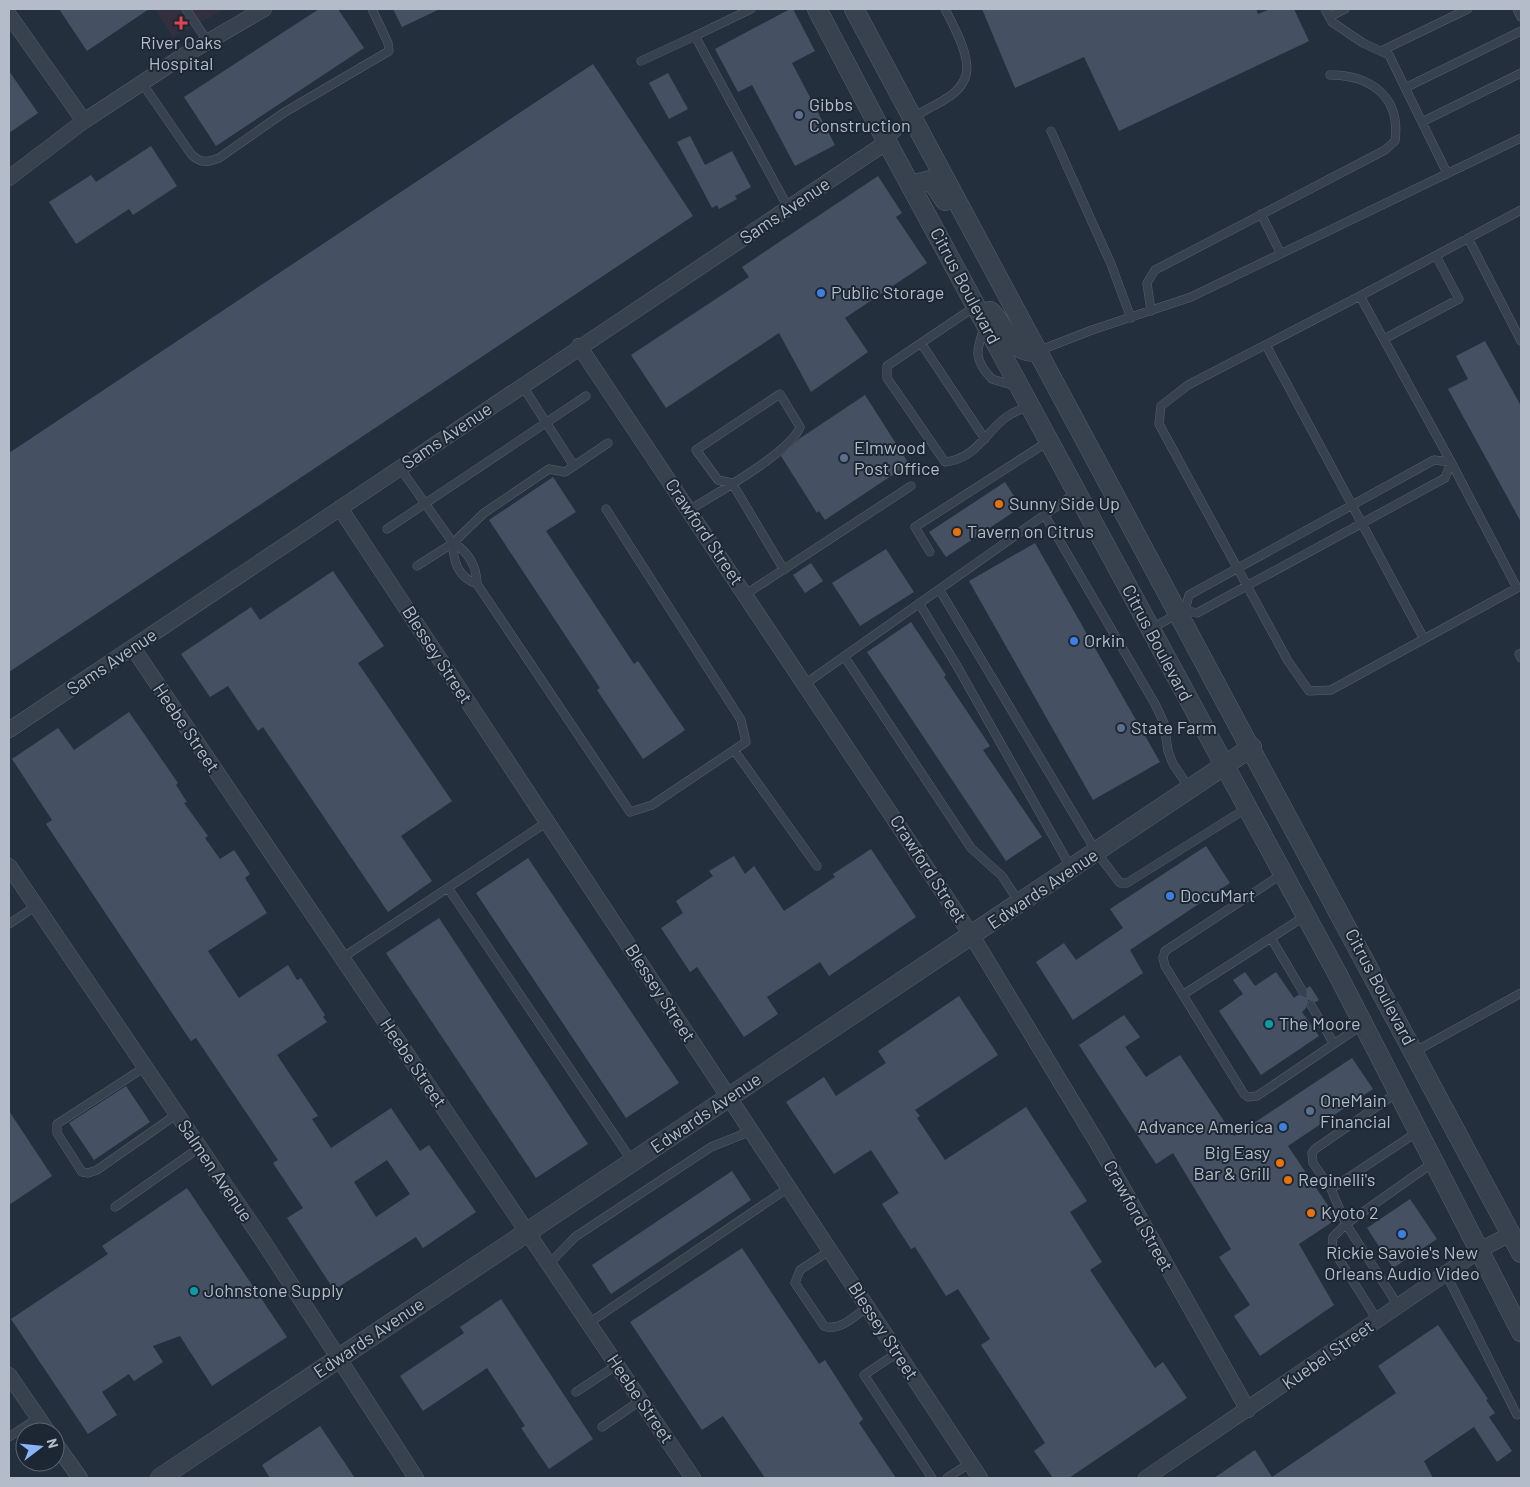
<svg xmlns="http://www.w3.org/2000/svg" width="1530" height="1487" viewBox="0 0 1530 1487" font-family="Barlow,sans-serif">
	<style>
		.medical { fill: #32303f }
		.building { fill: #455162; fill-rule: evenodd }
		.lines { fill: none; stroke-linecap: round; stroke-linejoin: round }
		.service-casing { stroke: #565f6c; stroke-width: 9 }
		.minor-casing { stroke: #565f6c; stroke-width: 16 }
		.tertiary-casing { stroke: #565f6c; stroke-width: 20 }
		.service { stroke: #38414e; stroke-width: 8 }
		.minor { stroke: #38414e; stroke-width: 15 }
		.tertiary { stroke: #38414e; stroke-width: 19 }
		.health-dot { fill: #e0444e; stroke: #1d2633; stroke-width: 2 }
		.service-dot { fill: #5c6f8a; stroke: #1d2633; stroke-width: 2 }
		.shop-dot { fill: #3f7fe0; stroke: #1d2633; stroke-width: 2 }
		.food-dot { fill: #e8710a; stroke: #1d2633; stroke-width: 2 }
		.culture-dot { fill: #0f9aa8; stroke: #1d2633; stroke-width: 2 }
		.labels { text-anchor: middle; stroke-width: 4; stroke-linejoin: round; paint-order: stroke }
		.poi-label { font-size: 18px; fill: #b4bcc9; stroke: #1d2633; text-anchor: start }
		.street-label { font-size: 18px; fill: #b4bcc9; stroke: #1d2633 }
	</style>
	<rect width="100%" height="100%" fill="#242f3e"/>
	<path class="medical" d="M 155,9 L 225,9 L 173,37 Z"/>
	<path class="building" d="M 59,9 L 149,9 L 87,51 Z
		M 319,9 L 338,9 L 364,48 L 216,146 L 184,97 Z
		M 393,9 L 440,9 L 402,27 Z
		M 790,9 L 793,9 L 815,51 L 792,63 L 835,145 L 795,166 L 752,85 L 738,92 L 715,49 Z
		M 982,9 L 1256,9 L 1258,14 L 1270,9 L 1294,9 L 1309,41 L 1119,131 L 1084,57 L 1015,88 Z
		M 593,64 L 693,216 L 9,672 L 9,453 Z
		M 9,71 L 38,113 L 9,133 Z
		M 668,73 L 688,109 L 669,119 L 649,83 Z
		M 690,136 L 705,165 L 732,151 L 751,187 L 735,196 L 737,199 L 719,209 L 717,205 L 712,208 L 677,142 Z
		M 151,146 L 177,186 L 133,215 L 129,209 L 76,244 L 49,202 L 91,175 L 96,182 Z
		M 878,176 L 902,213 L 896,217 L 927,263 L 845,318 L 868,352 L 811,392 L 779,333 L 666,408 L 631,355 L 749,277 L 742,267 Z
		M 1485,341 L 1521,406 L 1521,522 L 1448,389 L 1468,379 L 1456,356 Z
		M 865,395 L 909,464 L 825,520 L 819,511 L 817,513 L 781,456 L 799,439 Z
		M 553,477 L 576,512 L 546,531 L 634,664 L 638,661 L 685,730 L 643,759 L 597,690 L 600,688 L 489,520 Z
		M 1005,482 L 1021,507 L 946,557 L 929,532 Z
		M 1035,543 L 1160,762 L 1093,800 L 969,581 Z
		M 886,549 L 914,592 L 860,626 L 832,583 Z
		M 811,563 L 823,581 L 805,593 L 793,575 Z
		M 333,571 L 384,646 L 358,663 L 452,801 L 401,836 L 432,881 L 388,912 L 263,727 L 258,731 L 228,686 L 210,697 L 181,654 L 251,607 L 260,620 Z
		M 911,622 L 946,675 L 944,677 L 990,746 L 983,750 L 1042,837 L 1006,861 L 867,652 Z
		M 129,712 L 178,783 L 176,785 L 187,802 L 184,803 L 208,836 L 205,838 L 220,859 L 234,850 L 250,874 L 245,878 L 267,913 L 208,951 L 239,998 L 288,965 L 297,980 L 301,978 L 325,1015 L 323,1017 L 327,1022 L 277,1055 L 318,1116 L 312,1119 L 331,1148 L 391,1108 L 420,1151 L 429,1145 L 476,1212 L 423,1248 L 416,1237 L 334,1290 L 287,1218 L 303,1208 L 273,1163 L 278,1160 L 196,1038 L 191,1041 L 188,1037 L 46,824 L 52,820 L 12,759 L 58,728 L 74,750 ZM 387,1160 L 410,1194 L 376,1217 L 354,1182 Z
		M 1206,846 L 1230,883 L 1130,950 L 1143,973 L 1073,1020 L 1036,962 L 1064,943 L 1076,960 L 1123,928 L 1110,909 Z
		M 871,849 L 916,917 L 829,976 L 820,962 L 767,997 L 778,1014 L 744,1037 L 697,967 L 690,972 L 661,928 L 683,913 L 676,901 L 713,876 L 709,871 L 734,856 L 745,874 L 754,866 L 784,911 L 835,877 L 833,874 Z
		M 528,858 L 679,1083 L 626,1118 L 476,893 Z
		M 439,918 L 588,1144 L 536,1178 L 386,953 Z
		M 1245,972 L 1255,986 L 1276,972 L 1294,998 L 1298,995 L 1306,997 L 1307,988 L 1310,986 L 1319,1000 L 1316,1002 L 1308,1000 L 1306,1008 L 1302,1012 L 1319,1036 L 1261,1075 L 1219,1011 L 1243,994 L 1233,980 Z
		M 959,996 L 998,1055 L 915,1110 L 920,1116 L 917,1118 L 945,1160 L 1026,1107 L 1087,1201 L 1070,1212 L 1102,1262 L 1090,1270 L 1155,1368 L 1163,1362 L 1187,1398 L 1069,1478 L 1053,1478 L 1034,1451 L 1045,1443 L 981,1345 L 990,1339 L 958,1289 L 946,1296 L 915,1247 L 911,1249 L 882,1204 L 899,1193 L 871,1150 L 834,1174 L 786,1102 L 824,1077 L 836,1096 L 886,1063 L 878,1051 Z
		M 1124,1015 L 1140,1037 L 1125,1047 L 1146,1077 L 1180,1055 L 1234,1136 L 1352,1058 L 1373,1089 L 1288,1146 L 1337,1219 L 1299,1244 L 1334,1305 L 1260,1356 L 1234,1316 L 1250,1305 L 1219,1257 L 1231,1249 L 1173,1153 L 1156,1164 L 1079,1045 Z
		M 126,1086 L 150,1122 L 94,1160 L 69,1123 Z
		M 9,1111 L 52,1176 L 9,1205 Z
		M 732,1171 L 751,1200 L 611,1294 L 592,1265 Z
		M 187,1188 L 287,1337 L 212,1386 L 180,1336 L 153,1346 L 163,1362 L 134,1381 L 129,1374 L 102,1392 L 117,1415 L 88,1434 L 11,1319 L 108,1254 L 102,1246 Z
		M 1410,1199 L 1437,1239 L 1393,1268 L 1367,1228 Z
		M 742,1248 L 819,1364 L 825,1360 L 863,1419 L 859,1423 L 896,1478 L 765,1478 L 723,1416 L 702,1430 L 630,1322 Z
		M 501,1299 L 593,1439 L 549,1469 L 521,1428 L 525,1426 L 487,1368 L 423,1411 L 400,1376 L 464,1333 L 460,1327 Z
		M 1438,1325 L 1488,1399 L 1486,1400 L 1495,1413 L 1489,1417 L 1512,1451 L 1497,1462 L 1474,1427 L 1424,1461 L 1433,1478 L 1214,1478 L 1255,1450 L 1272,1477 L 1396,1393 L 1378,1366 Z
		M 320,1426 L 355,1478 L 270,1478 L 262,1465 Z"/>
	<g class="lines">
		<g class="service-casing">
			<path id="service" d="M 186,9 L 208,42
				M 751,9 L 695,36 L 789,209
				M 1325,9 L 1332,22 L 1363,43 L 1389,55 L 1447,173
				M 1517,9 L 1521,17
				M 1329,17 L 1345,9
				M 1381,51 L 1468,9
				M 641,61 L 695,36
				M 142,83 L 191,154 C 200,163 207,163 219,158 L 285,112 L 389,51 L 388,43 L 372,9
				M 1405,88 L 1521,31
				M 1422,122 L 1521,73
				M 1051,131 L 1111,264 L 1131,318
				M 887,142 C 896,134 904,124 913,118 C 930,105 960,98 966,75 C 971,56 953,25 945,9
				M 1261,214 L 1281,254
				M 1468,238 L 1521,341
				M 1360,296 L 1451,462 L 1517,588 L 1331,690 L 1309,691 L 1288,661 L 1159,424 L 1161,406 L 1188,385 Z
				M 1360,296 L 1521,210
				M 976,306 L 887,366 L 887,378 L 945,462 C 986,458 989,413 1031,407
				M 1151,311 L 1147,283 L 1155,270 L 1385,150 L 1395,141 C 1401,97 1371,75 1330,75
				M 985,326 C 976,349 973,360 992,379 L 1015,386
				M 1384,339 L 1459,299 L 1436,256
				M 921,343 L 985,439
				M 1266,345 L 1424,639
				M 1038,351 L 1092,330 L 1191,297 L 1521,138
				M 522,385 L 574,466 L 608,443
				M 400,468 L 453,543 L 417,566
				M 689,510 C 714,495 791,452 800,427 L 780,394 L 696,450 L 718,480 L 732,483 L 784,570
				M 1044,514 L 1155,704 L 1164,723 L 1168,751 L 1173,764 L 1190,789
				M 387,529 L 586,396
				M 453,543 C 468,551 477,567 477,584 L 630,812 L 652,805 L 746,742 L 741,720 L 606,509
				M 930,552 L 915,527 L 1049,441
				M 477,584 C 458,577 453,562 453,543 L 484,513 L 549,469 L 565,472 L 574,466
				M 939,589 L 1097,853 L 1120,883 L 1127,883 L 1247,808
				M 746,594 L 911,486
				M 919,603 L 957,666 L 1071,868
				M 1152,628 L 1185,610 L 1197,613 L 1445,478 L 1451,462 L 1434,460 L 1189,595 L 1185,610
				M 1521,653 L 1519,654 L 1521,658
				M 844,656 L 971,848 L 1002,876 L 1019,902
				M 805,684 L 1077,492
				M 734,750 L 817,866
				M 1282,874 L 1165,951 L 1163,958 L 1165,966 L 1244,1094 L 1248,1097 L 1257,1096 L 1362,1025
				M 448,888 L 632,1161
				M 9,924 L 36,906
				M 1271,938 L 1303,992
				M 342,958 L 547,822
				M 1184,994 L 1305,916
				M 1311,1005 L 1334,1044
				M 1414,1052 L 1521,993
				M 145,1067 L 57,1124 L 57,1133 L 82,1172 L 88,1173 L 97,1170 L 177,1114
				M 1398,1092 L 1315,1149 L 1312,1153 L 1313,1163 L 1331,1189 L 1419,1131
				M 1331,1189 L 1346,1224 L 1434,1162
				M 115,1207 L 199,1148
				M 829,1251 L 800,1270 L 795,1283 L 824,1326 C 839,1332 855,1316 867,1307
				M 549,1264 L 575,1237 L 711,1147 L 751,1131
				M 1446,1274 L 1517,1415
				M 1378,1321 L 1332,1248 L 1333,1237 L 1346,1224 L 1399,1307
				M 589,1323 L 788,1188
				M 897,1353 L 864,1375 L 932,1478
				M 576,1392 L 617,1365
				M 602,1427 L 641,1400
				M 9,1437 L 38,1418
				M 947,1478 L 970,1463"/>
		</g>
		<g class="minor-casing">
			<path id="minor" d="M 9,15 L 84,121
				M 9,178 L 84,121 L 183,56 L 264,9
				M 579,346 L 972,936 L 1098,1144 L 1248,1410
				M 340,508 L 980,1478
				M 133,648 L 693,1478
				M 9,730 L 887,142
				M 9,866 L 263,1241 L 416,1478
				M 9,1375 L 48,1432
				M 55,1443 L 80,1478
				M 1146,1478 L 1480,1250 L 1512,1233"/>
		</g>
		<g class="tertiary-casing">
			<path id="tertiary" d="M 817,9 L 887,142 L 1338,975 L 1521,1332
				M 854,9 L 1521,1253
				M 910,185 L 931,180 L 945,201
				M 990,311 C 1008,326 1006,351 1036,352
				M 160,1478 L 1252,747"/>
		</g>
		<use href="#service" class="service"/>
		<use href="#minor" class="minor"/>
		<use href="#tertiary" class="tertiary"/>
	</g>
	<path class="health-dot" d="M178.5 15.5h5v5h5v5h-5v5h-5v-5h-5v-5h5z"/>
	<g class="service-dot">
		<circle cx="799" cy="115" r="5"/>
		<circle cx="844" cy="458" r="5"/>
		<circle cx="1121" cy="728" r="5"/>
		<circle cx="1310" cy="1111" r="5"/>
	</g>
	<g class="shop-dot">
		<circle cx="821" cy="293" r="5"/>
		<circle cx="1074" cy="641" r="5"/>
		<circle cx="1170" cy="896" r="5"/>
		<circle cx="1283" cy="1127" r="5"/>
		<circle cx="1402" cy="1234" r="5"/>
	</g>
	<g class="food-dot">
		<circle cx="999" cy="504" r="5"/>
		<circle cx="957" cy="532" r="5"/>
		<circle cx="1280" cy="1163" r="5"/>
		<circle cx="1288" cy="1180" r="5"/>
		<circle cx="1311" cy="1213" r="5"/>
	</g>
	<g class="culture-dot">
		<circle cx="1269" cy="1024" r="5"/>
		<circle cx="194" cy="1291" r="5"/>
	</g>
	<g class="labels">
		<g class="poi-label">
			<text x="181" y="49" text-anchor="middle">River Oaks<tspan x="181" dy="21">Hospital</tspan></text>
			<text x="809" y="111">Gibbs<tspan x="809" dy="21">Construction</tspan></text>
			<text x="831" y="299">Public Storage</text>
			<text x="854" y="454">Elmwood<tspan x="854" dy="21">Post Office</tspan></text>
			<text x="1009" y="510">Sunny Side Up</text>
			<text x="967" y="538">Tavern on Citrus</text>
			<text x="1084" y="647">Orkin</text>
			<text x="1131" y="734">State Farm</text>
			<text x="1180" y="902">DocuMart</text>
			<text x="1279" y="1030">The Moore</text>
			<text x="1320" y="1107">OneMain<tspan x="1320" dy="21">Financial</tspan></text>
			<text x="1273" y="1133" text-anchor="end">Advance America</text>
			<text x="1270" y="1159" text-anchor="end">Big Easy<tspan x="1270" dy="21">Bar &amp; Grill</tspan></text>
			<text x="1298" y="1186">Reginelli's</text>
			<text x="1321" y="1219">Kyoto 2</text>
			<text x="1402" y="1259" text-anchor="middle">Rickie Savoie's New<tspan x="1402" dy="21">Orleans Audio Video</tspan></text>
			<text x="204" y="1297">Johnstone Supply</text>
		</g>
		<g class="street-label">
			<text transform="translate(785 211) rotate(-34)" y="6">Sams Avenue</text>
			<text transform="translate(965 286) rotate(62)" y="6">Citrus Boulevard</text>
			<text transform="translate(447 436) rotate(-34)" y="6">Sams Avenue</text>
			<text transform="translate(704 532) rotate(56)" y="6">Crawford Street</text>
			<text transform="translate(1157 643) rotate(62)" y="6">Citrus Boulevard</text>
			<text transform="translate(437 655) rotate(57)" y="6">Blessey Street</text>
			<text transform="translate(112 662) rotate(-34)" y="6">Sams Avenue</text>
			<text transform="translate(186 728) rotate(56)" y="6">Heebe Street</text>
			<text transform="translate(928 869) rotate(57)" y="6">Crawford Street</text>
			<text transform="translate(1043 889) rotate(-34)" y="6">Edwards Avenue</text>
			<text transform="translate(1380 987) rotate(62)" y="6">Citrus Boulevard</text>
			<text transform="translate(660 993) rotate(57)" y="6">Blessey Street</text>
			<text transform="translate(413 1063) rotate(56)" y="6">Heebe Street</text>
			<text transform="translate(706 1113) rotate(-34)" y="6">Edwards Avenue</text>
			<text transform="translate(215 1171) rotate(56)" y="6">Salmen Avenue</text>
			<text transform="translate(1138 1216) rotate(61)" y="6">Crawford Street</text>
			<text transform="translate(883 1331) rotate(57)" y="6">Blessey Street</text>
			<text transform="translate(369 1338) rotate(-34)" y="6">Edwards Avenue</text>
			<text transform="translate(1328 1355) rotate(-35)" y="6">Kuebel Street</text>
			<text transform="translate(640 1399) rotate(56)" y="6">Heebe Street</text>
		</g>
	</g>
	<rect width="1530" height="1487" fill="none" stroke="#b4bcc9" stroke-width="20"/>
	<g transform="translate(40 1447) rotate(74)"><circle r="24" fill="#1d2633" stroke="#59626f"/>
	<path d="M0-4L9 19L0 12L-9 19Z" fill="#8ab4f8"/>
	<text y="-8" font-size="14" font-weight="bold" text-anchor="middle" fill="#b4bcc9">N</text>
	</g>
</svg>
